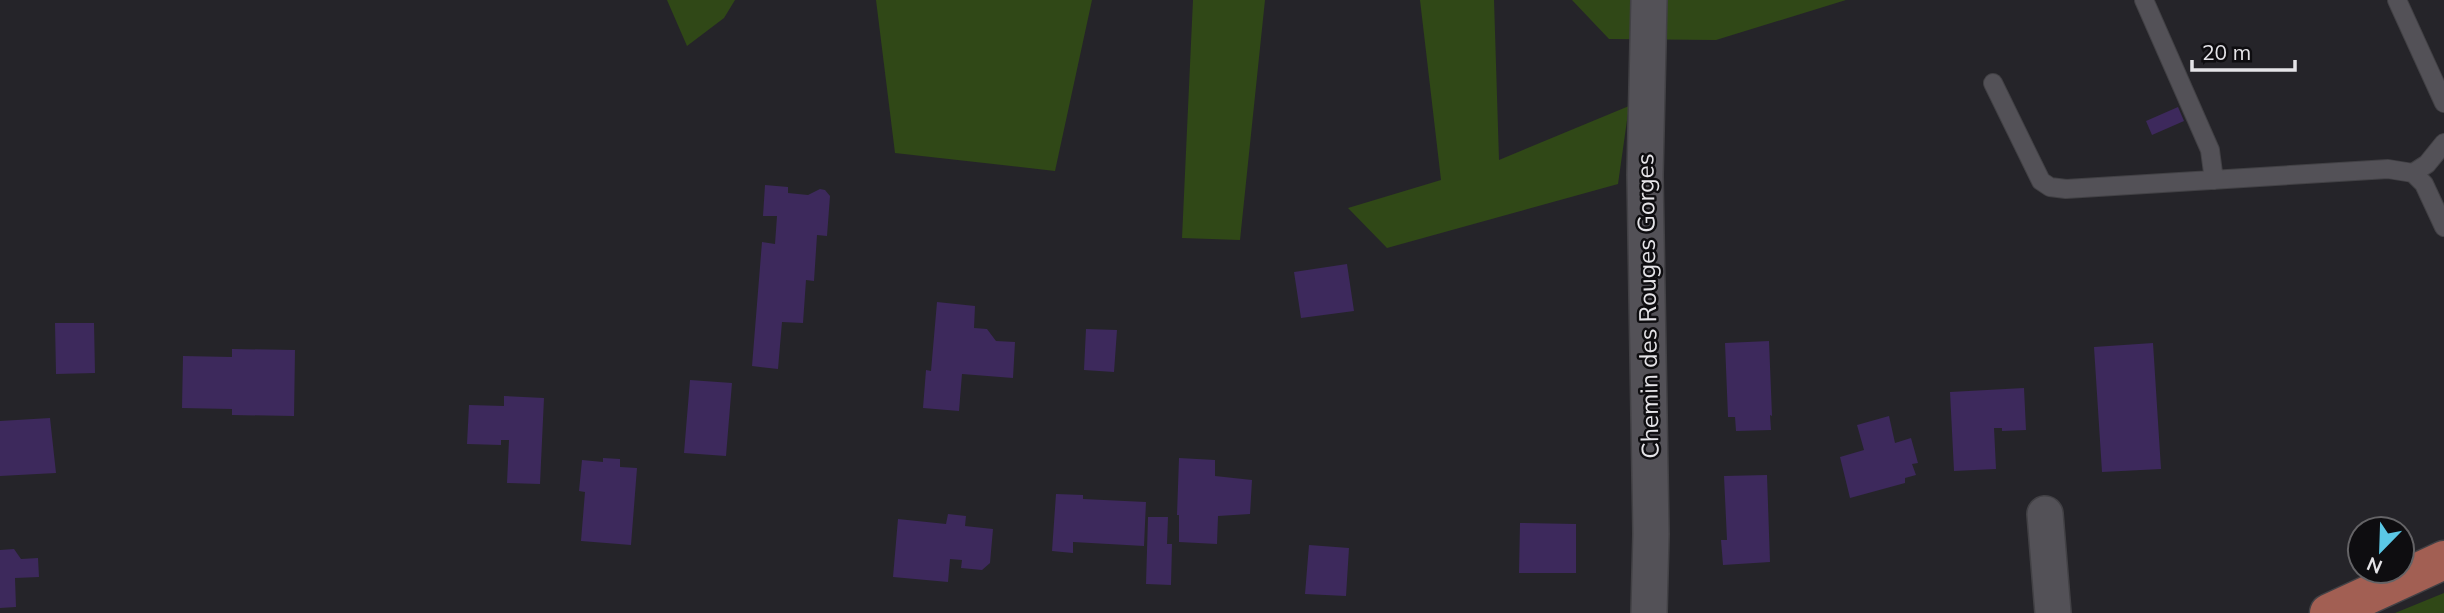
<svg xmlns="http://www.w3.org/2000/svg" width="2444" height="613" viewBox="0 0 2444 613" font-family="Mulish,sans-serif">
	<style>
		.green { fill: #304817 }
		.building { fill: #3d295c }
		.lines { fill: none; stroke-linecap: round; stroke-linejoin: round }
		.service-casing { stroke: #424145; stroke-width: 20 }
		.minor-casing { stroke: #424145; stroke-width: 38 }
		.primary-casing { stroke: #424145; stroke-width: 41 }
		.service { stroke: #535157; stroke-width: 18 }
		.minor { stroke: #535157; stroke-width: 35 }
		.primary { stroke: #a25f53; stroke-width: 38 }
		.labels { text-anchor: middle; stroke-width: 5; stroke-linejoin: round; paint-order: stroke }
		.street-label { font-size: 24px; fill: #e5e4e8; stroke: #0e0d10 }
	</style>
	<rect width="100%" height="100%" fill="#252429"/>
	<path class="green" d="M 667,0 L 735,0 L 724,18 L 687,46 Z
		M 876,0 L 1092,0 L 1055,171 L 895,153 Z
		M 1193,0 L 1265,0 L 1240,240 L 1182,238 Z
		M 1420,0 L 1494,0 L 1499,160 L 1629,106 L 1618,184 L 1387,248 L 1348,208 L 1441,180 Z
		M 1572,0 L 1846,0 L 1716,40 L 1609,39 Z
		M 2444,593 L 2444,613 L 2395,613 Z"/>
	<path class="building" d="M 2178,107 L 2184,121 L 2152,135 L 2146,121 Z
		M 765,185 L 788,187 L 788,193 L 808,195 L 820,189 L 825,190 L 830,196 L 827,236 L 817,235 L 814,281 L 806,280 L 803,323 L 782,322 L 778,369 L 752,366 L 762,242 L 775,244 L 777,216 L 763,216 Z
		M 1347,264 L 1354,311 L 1301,318 L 1294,272 Z
		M 937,302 L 975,306 L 974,328 L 987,329 L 996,341 L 1015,342 L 1013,378 L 962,374 L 959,411 L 923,408 L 926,370 L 931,371 Z
		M 55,323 L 94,323 L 95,373 L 56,374 Z
		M 1086,329 L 1117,330 L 1114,372 L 1084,370 Z
		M 1769,341 L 1772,416 L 1770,415 L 1771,430 L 1736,431 L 1735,417 L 1728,417 L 1725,343 Z
		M 2153,343 L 2161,469 L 2102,472 L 2094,347 Z
		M 232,349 L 295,350 L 294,416 L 232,415 L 232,409 L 182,408 L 183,356 L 232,357 Z
		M 690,380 L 732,383 L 726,456 L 684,453 Z
		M 2024,388 L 2026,430 L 2002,431 L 2002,428 L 1994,428 L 1996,469 L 1954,471 L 1950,392 Z
		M 504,396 L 544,398 L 540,484 L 507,483 L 509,440 L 501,440 L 501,445 L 467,444 L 469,405 L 504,406 Z
		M 1889,416 L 1895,443 L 1911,438 L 1918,463 L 1912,464 L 1916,475 L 1905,478 L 1905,483 L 1850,498 L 1840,457 L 1864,450 L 1857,425 Z
		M 50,418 L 56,473 L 0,476 L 0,421 Z
		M 603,458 L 620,459 L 620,467 L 637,468 L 631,545 L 581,541 L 585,492 L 579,491 L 582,460 L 603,462 Z
		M 1179,458 L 1215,460 L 1215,476 L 1252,480 L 1250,514 L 1218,516 L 1217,544 L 1179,542 L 1179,515 L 1177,515 Z
		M 1767,475 L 1770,562 L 1723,565 L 1721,540 L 1727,540 L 1724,476 Z
		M 1056,494 L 1083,495 L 1083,499 L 1146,502 L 1144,546 L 1073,542 L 1073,553 L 1052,551 Z
		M 948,514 L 966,516 L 965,526 L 993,529 L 990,563 L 982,570 L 961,568 L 962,560 L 950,559 L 948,582 L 893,577 L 898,519 L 946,524 Z
		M 1148,517 L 1168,517 L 1167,544 L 1172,544 L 1171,585 L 1146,584 Z
		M 1520,523 L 1576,524 L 1576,573 L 1519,573 Z
		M 1309,545 L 1349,548 L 1346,596 L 1305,594 Z
		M 14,549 L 21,559 L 38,558 L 39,577 L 15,578 L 16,607 L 0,608 L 0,550 Z"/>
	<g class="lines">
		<g class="service-casing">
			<path id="service" d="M 2144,0 L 2210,150 L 2214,180
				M 2397,0 L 2444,103
				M 1993,83 L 2041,181 L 2050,187 L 2066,189 L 2388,169 L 2413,173 L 2424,184 L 2444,227
				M 2413,173 L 2427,164 L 2444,143"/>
		</g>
		<g class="minor-casing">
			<path id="minor" d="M 2045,514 L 2053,613
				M 1649,613 L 1651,534 L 1645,175 L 1649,0"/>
		</g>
		<g class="primary-casing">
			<path id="primary" d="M 2329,613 L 2444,560"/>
		</g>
		<use href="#service" class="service"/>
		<use href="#minor" class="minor"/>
		<use href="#primary" class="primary"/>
	</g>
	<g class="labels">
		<g class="street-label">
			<text transform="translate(1648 306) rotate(-91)" y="8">Chemin des Rouges Gorges</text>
		</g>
	</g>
	<g transform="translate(2381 550) rotate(203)"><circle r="33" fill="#0e0d10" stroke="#646366" stroke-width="2"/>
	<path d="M0-5L12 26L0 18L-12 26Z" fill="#5bc8e6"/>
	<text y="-10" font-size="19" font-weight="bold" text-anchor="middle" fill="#e5e4e8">N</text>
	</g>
	<path d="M2192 60v10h103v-10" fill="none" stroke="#e5e4e8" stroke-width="3.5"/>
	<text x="2202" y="60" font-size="21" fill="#e5e4e8" stroke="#0e0d10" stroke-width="5" paint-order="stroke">20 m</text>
</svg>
